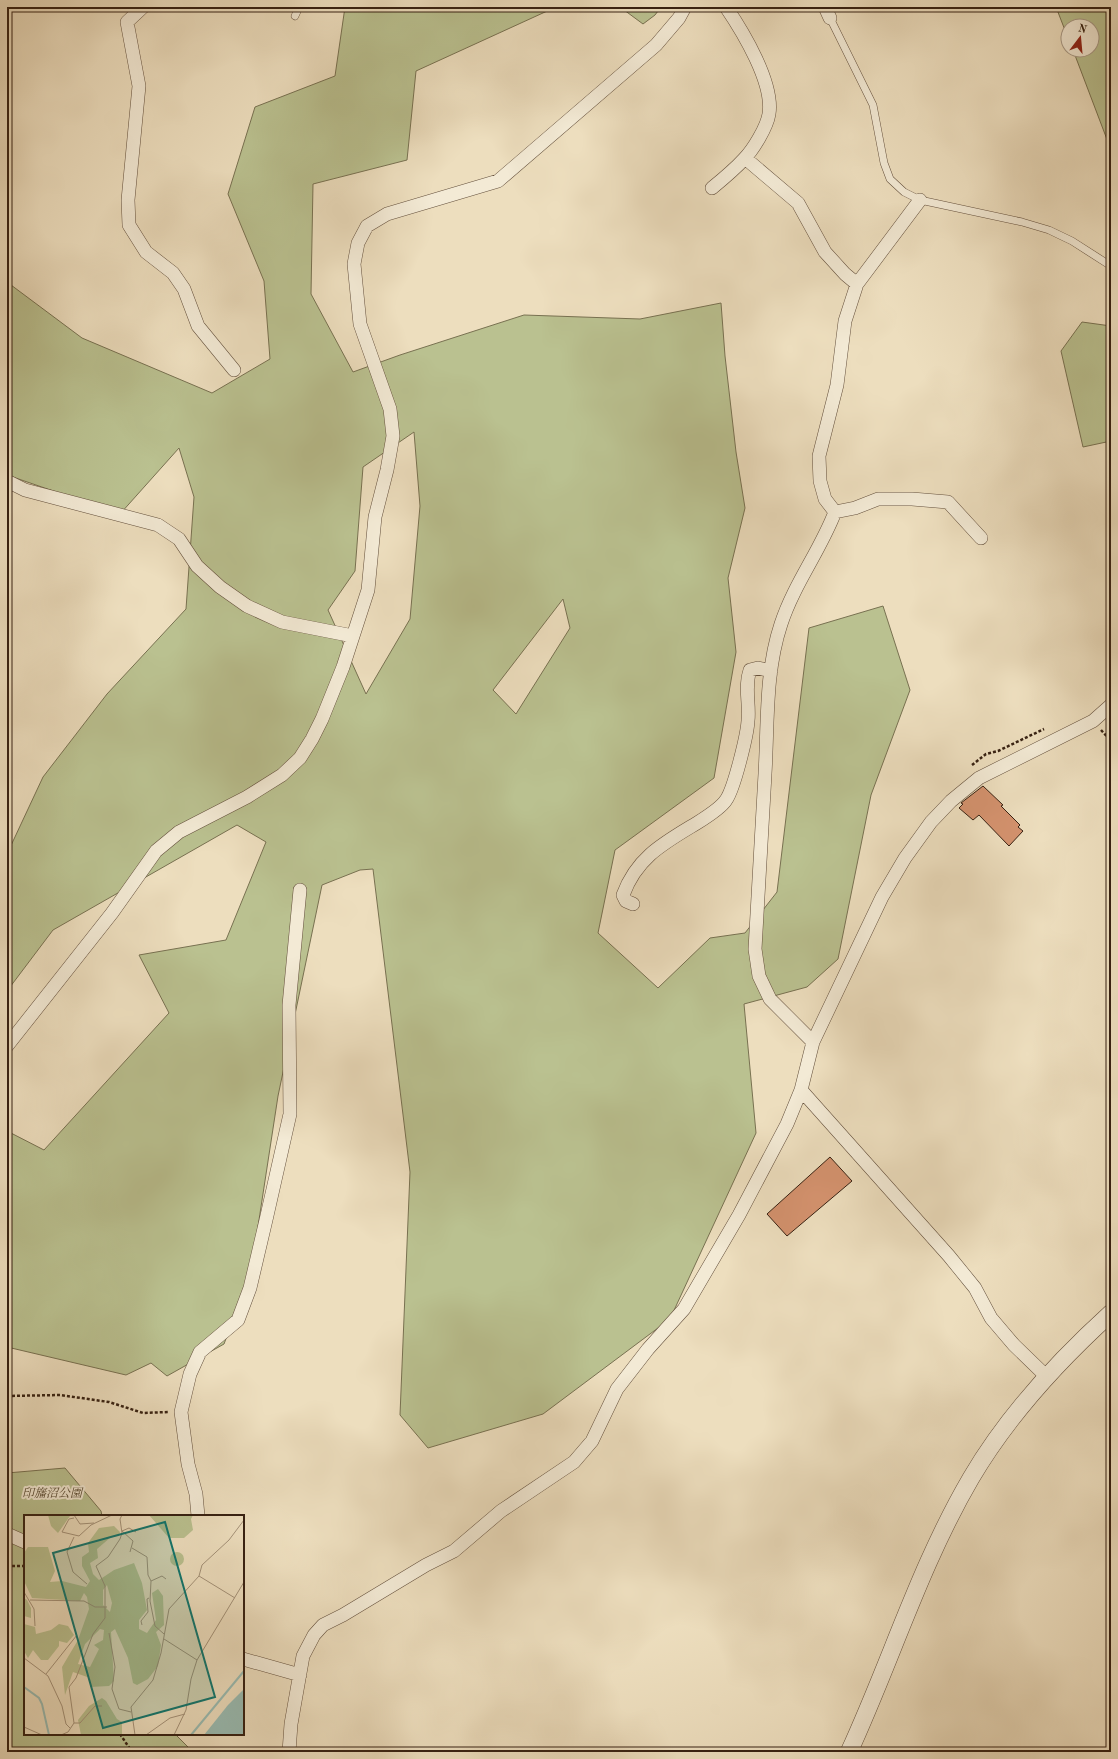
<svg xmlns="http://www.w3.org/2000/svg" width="1118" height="1759" viewBox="0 0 1118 1759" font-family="'Old Standard TT','Noto Serif JP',serif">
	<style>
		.green { fill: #bac190; stroke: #787151; fill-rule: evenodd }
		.building { fill: #d4926e; stroke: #372112 }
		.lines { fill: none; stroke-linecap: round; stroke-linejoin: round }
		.service-casing { stroke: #64503d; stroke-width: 8 }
		.minor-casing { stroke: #64503d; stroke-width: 14 }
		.tertiary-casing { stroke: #64503d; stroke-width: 18 }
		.path { stroke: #372112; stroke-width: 2.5; stroke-dasharray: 3 2; stroke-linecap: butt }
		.service { stroke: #f3ead5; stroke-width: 7 }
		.minor { stroke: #f3ead5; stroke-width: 13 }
		.tertiary { stroke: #f3ead5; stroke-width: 17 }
		.labels { text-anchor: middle; stroke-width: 4; stroke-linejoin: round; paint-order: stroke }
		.park-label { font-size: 12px; font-style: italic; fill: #584932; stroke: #f3ead5 }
		.inset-river { fill: none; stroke: #99bcb3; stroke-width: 2 }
		.inset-road { fill: none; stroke: #a49279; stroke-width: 1 }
		.view { fill: #0f766e; fill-opacity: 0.15; stroke: #0f766e; stroke-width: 2 }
		.inset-edge { fill: none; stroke: #372112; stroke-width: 2 }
	</style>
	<rect width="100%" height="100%" fill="#eddebe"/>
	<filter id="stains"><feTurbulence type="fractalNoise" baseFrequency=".005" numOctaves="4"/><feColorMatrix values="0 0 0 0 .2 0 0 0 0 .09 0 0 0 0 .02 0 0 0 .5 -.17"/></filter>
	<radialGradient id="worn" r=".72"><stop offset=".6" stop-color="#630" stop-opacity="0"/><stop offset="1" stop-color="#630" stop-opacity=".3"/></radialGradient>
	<path class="green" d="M 345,7 L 556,7 L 416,71 L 407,160 L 313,184 L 311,294 L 353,372 L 400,355 L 524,315 L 640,319 L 721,303 L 725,356 L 736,452 L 745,508 L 728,578 L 736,652 L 714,778 L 615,850 L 598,933 L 658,988 L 710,938 L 745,933 L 777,892 L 809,628 L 883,606 L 910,690 L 871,795 L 838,959 L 807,987 L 744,1004 L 756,1133 L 670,1319 L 543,1414 L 428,1448 L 400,1415 L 410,1172 L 373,869 L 360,870 L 322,885 L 278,1096 L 251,1272 L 224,1344 L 167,1376 L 151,1363 L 126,1375 L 7,1347 L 7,1131 L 44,1150 L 169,1013 L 139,955 L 226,940 L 266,842 L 237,825 L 53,930 L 7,991 L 7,854 L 43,777 L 107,694 L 186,609 L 194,497 L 179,448 L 120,514 L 7,475 L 7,282 L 82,338 L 212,393 L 270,359 L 264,281 L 228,194 L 255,107 L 335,76 ZM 414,432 L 420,506 L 410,619 L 366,694 L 328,610 L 355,571 L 363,467 ZM 563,599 L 570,628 L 516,714 L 493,690 Z
		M 620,7 L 661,7 L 655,15 L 643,24 Z
		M 1056,7 L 1111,7 L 1111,150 L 1073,50 L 1092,50 L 1092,26 L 1068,26 L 1068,38 Z
		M 1082,322 L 1111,326 L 1111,441 L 1083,447 L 1061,351 Z
		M 65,1468 L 101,1511 L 102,1516 L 25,1516 L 25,1734 L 175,1734 L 191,1750 L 190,1752 L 7,1752 L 7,1473 Z"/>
	<path class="building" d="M 983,786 L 1003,805 L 1001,806 L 1020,825 L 1018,827 L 1023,831 L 1009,846 L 979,815 L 973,820 L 959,808 L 963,804 L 961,803 Z
		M 830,1157 L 852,1181 L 787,1236 L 767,1214 Z"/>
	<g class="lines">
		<g class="service-casing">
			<path id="service" d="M 295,16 L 299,7
				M 830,18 L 873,105 L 884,163 L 890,179 L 904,192 L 920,200 L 1022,222 L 1049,230 L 1072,241 L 1111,266"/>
		</g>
		<g class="minor-casing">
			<path id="minor" d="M 143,7 L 127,22 L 139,86 L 128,200 L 129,225 L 146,252 L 173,273 L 184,289 L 198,326 L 234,370
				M 825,7 L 830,18
				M 745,158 L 798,203 L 825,252 L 845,274 L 857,284 L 845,321 L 837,385 L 819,456 L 820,481 L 825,499 L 835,512 C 820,551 794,584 781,624 C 765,672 768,724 765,774 C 762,832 758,891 755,949 L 759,976 L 770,999 L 813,1042
				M 712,188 C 723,179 734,170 744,159 C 753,150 767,127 769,114 C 774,83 743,32 726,7
				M 857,284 L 920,200
				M 7,481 L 25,490 L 158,525 L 179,539 L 197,566 L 220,587 L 247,606 L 282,622 L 353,636
				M 835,512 L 855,508 L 878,499 L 912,499 L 948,502 L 981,538
				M 633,904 L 626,901 L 623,895 C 637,857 664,843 697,823 C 705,818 721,808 726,800 C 734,789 747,736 748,721 C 750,704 744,687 750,670 L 758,668 L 771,671
				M 7,1046 L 112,913 L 156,851 L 179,832 L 247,797 L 282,775 L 300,758 L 312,739 L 322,719 L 343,667 L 368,590 L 375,517 L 387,470 L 393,436 L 390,409 L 360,324 L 354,264 L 358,243 L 367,226 L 387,214 L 498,181 L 656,45 L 679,18 L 685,7
				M 801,1090 L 949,1256 L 975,1288 L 991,1318 L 1014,1345 L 1046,1376
				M 198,1516 L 196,1494 L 188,1464 L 181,1412 L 190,1374 L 200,1352 L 238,1320 L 250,1288 L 266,1220 L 290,1114 L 289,1005 L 300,890
				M 7,1534 L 25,1542
				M 243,1659 L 300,1675
				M 289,1752 L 291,1724 L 303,1656 L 314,1635 L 323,1625 L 343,1615 L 426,1565 L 454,1551 L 501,1511 L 574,1462 L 592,1441 L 617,1389 L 648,1349 L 684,1309 L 739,1215 L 787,1124 L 801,1090 L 813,1042 L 882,897 L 905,858 L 931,822 L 951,801 L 979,778 L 1093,721 L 1111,705"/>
		</g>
		<g class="tertiary-casing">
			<path id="tertiary" d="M 849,1752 C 891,1661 920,1565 971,1478 C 1008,1415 1057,1362 1111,1313"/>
		</g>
		<path class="path" d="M 1101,730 L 1111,741
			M 972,765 L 986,754 L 998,751 L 1044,729
			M 7,1396 L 60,1395 L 109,1402 L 143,1413 L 168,1412
			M 7,1566 L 25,1566
			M 120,1734 L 132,1752"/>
		<use href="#service" class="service"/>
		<use href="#minor" class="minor"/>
		<use href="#tertiary" class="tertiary"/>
	</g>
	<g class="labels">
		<g class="park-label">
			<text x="52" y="1497">印旛沼公園</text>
		</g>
	</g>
	<g transform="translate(24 1515)">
		<rect width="220" height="220" fill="#eddebe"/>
		<path d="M 24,0 L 46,0 L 46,1 L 34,18 L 27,11 ZM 125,0 L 169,0 L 167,4 L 169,15 L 160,23 L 145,23 ZM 90,11 L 96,17 L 95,21 L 87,22 L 73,34 L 74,43 L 66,48 L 69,59 L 75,65 L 90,55 L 110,48 L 118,68 L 123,95 L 115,105 L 115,114 L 123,118 L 132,105 L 128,78 L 134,74 L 139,81 L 140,110 L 132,117 L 137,130 L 134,151 L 124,164 L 113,170 L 109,168 L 104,143 L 91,114 L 87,117 L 90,166 L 85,171 L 66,172 L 66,163 L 49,157 L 41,180 L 38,152 L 54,125 L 65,94 L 63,82 L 60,78 L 56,86 L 8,83 L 0,66 L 0,38 L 4,32 L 24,32 L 31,56 L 26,67 L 38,66 L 62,72 L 66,66 L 58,51 L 58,42 L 65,37 L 64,28 L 75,13 ZM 83,70 L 88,88 L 86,97 L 79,90 L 79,75 ZM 76,114 L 80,115 L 79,125 L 70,130 L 75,134 L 66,152 L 54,149 L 61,129 ZM146 44a7 7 0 1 1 14 0a7 7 0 1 1-14 0ZM 0,83 L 3,85 L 7,93 L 7,103 L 0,101 ZM 0,109 L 11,112 L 12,119 L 27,115 L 35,109 L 44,111 L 50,120 L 43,128 L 35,126 L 35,131 L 24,145 L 17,145 L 9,135 L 4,143 L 0,136 ZM 78,183 L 82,186 L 93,204 L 98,207 L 98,220 L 57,220 L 54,205 L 65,191 Z" fill="#bac190" fill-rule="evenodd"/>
		<path d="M 220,174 L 220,220 L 180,220 L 204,190 Z" fill="#99bcb3"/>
		<path class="inset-river" d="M 0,172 L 15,183 L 18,189 L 25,220M 167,220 L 220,156"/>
		<path class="inset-road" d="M 50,0 L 56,9 L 70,8M 50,3 L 45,4 L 38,17 L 55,21 L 67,10 L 88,0M 98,16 L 109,26 L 106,37M 98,16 L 105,13 L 112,17M 50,22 L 43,37 L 49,57 L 63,69M 108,33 L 123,42 L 124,60 L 127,66 L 126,86 L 131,111 L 140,119M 175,61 L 211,83M 127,66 L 138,61 L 142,64M 0,77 L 10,94 L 11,111M 6,85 L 60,86 L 71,92 L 83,92M 118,110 L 117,106 L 124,97 L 123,84 L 125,83M 85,118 L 91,152 L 88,174 L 95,194 L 107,197M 140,124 L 173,145M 0,143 L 24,161 L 38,191 L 42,209 L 46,213M 22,159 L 53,120M 50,208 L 56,208 L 71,191 L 78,191M 0,212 L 18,220M 37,220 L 44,217 L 50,208 L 45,172 L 52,163 L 69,119 L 81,103 L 81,71 L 72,51 L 84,42 L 96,24 L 98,18 L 96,4 L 98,0M 111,220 L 107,192 L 129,165 L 137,138 L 145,94 L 175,61 L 178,50 L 205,25 L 220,5M 122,220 L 146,203 L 161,199M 150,220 L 162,195 L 167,164 L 173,145 L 220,67"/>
		<path class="view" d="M 141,7 L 191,182 L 79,213 L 29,38 Z"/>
		<rect width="220" height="220" class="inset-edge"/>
	</g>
	<rect width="1118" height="1759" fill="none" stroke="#eddebe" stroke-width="24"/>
	<rect x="8" y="8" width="1102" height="1743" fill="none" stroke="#372112" stroke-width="2"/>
	<rect x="12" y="12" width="1094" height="1735" fill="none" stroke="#372112"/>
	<g transform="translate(1080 38) rotate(16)"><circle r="19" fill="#f3ead5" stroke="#a89a87"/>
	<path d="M0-3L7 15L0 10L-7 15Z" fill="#8f2418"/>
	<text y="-6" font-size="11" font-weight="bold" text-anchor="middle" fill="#372112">N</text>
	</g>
	<rect width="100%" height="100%" filter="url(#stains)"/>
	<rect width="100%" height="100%" fill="url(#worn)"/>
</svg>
